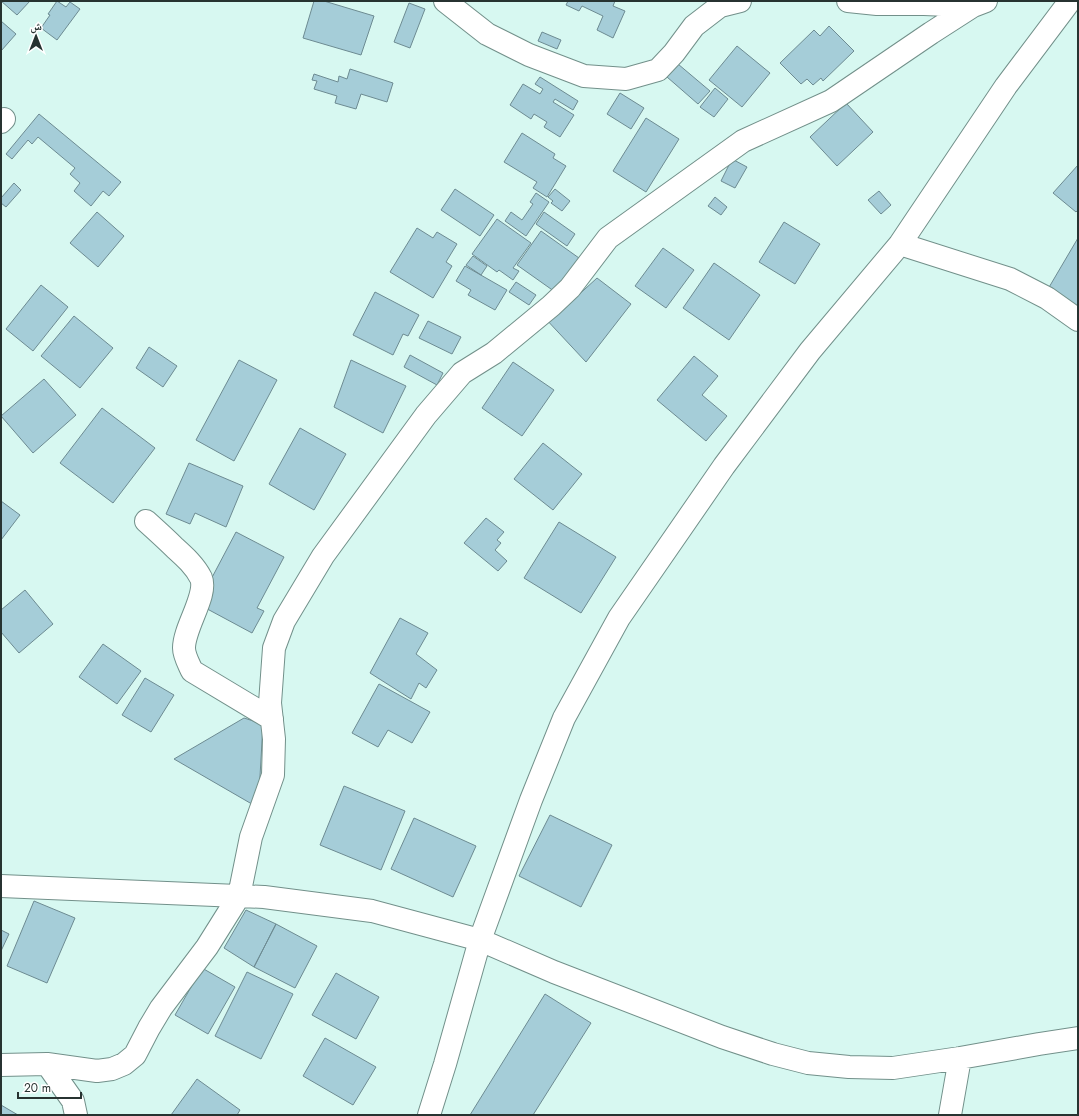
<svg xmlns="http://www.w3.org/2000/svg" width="1079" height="1116" viewBox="0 0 1079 1116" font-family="Jost,'Noto Naskh Arabic',sans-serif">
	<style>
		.building { fill: #a5cdd8; stroke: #6d8b92 }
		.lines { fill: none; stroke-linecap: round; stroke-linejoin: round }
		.minor-casing { stroke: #72908a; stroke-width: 24 }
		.minor { stroke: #fff; stroke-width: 22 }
	</style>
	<rect width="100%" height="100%" fill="#d7f8f1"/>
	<path class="building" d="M 1,1 L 30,1 L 17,15 Z
		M 57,1 L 66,7 L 70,2 L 80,9 L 57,40 L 41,28 L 50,15 L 48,14 Z
		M 314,1 L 324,1 L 374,16 L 361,55 L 303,38 Z
		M 568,1 L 615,1 L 613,6 L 625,11 L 613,38 L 597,30 L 603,16 L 582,6 L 579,11 L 566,5 Z
		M 409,3 L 425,9 L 410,48 L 394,42 Z
		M 1,21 L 16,34 L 1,51 Z
		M 829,26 L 854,51 L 823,81 L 821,78 L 813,85 L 807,79 L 801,84 L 780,63 L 814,30 L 820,36 Z
		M 542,32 L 561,40 L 557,49 L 538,41 Z
		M 737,46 L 770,73 L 742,107 L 709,80 Z
		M 678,64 L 710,91 L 698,104 L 667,77 Z
		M 350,69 L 393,83 L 387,102 L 361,94 L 356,109 L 335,103 L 337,96 L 314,89 L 317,81 L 312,80 L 314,74 L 338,82 L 339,76 L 347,79 Z
		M 540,77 L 578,101 L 573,110 L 555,99 L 553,102 L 574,115 L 560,137 L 544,127 L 547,122 L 534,114 L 531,119 L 510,105 L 523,84 L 540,94 L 543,89 L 535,84 Z
		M 715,88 L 728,99 L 714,117 L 700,107 Z
		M 620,93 L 644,108 L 631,129 L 607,114 Z
		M 846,103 L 873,132 L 837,166 L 810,137 Z
		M 39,114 L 121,182 L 109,196 L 103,191 L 91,206 L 74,191 L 80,183 L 70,174 L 75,168 L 38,137 L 32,144 L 28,140 L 12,159 L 6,154 Z
		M 646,118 L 679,139 L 646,192 L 613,171 Z
		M 522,133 L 555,154 L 553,158 L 566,166 L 547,197 L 533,188 L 537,182 L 504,162 Z
		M 732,159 L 747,167 L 735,188 L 721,181 Z
		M 1078,165 L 1078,210 L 1076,212 L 1053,193 Z
		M 14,183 L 21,190 L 6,207 L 1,203 L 1,198 Z
		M 455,189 L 494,215 L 480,236 L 441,210 Z
		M 555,189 L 570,201 L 562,211 L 551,203 L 553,201 L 548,197 Z
		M 879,191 L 891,205 L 881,214 L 868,200 Z
		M 536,193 L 549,202 L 526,236 L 505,221 L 511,212 L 522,220 L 533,204 L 530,202 Z
		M 715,197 L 727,207 L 721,215 L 708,206 Z
		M 97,212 L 124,236 L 98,267 L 70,243 Z
		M 544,212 L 575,234 L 567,246 L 536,224 Z
		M 497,219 L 531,243 L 513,268 L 519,271 L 513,280 L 499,270 L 497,272 L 472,254 Z
		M 784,222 L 820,244 L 795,284 L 759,262 Z
		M 417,228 L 433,238 L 437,232 L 457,244 L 446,262 L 452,266 L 433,298 L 390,272 Z
		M 541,231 L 579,258 L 558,294 L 517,265 Z
		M 1078,238 L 1078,307 L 1048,289 Z
		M 663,248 L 694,270 L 666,308 L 635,286 Z
		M 473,256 L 487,266 L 481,275 L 466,265 Z
		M 714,263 L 760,295 L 729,340 L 683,308 Z
		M 465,266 L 507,290 L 495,310 L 468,295 L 471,290 L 456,281 Z
		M 597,278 L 631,304 L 586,362 L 544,317 L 561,311 Z
		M 516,282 L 536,295 L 529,305 L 509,292 Z
		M 41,285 L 68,307 L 33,351 L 6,329 Z
		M 375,292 L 419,315 L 408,336 L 403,334 L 393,355 L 353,335 Z
		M 74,316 L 113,348 L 80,388 L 41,356 Z
		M 428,321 L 461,337 L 452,354 L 419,338 Z
		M 149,347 L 177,366 L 163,387 L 136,368 Z
		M 410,355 L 443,373 L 437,385 L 404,367 Z
		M 694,356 L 718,376 L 702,395 L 727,416 L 706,441 L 657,400 Z
		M 239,360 L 277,380 L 234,461 L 196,440 Z
		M 351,360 L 406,386 L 383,433 L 334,407 Z
		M 513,362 L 554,390 L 522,436 L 482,408 Z
		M 44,379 L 76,415 L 33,453 L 1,416 Z
		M 102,408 L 155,448 L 113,503 L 60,463 Z
		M 300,428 L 346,454 L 314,510 L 269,484 Z
		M 543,443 L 582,474 L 553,510 L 514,479 Z
		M 189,463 L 243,486 L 226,527 L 195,513 L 190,524 L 166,514 Z
		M 1,501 L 20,515 L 1,540 Z
		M 486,518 L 504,532 L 497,540 L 501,543 L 495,550 L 507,561 L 498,571 L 464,543 Z
		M 559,522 L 616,557 L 581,613 L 524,578 Z
		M 236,532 L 284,557 L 257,608 L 264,611 L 252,633 L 198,604 Z
		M 25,590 L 53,624 L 19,653 L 1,632 L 1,610 Z
		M 400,618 L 428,633 L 416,654 L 437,670 L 426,688 L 419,683 L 411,699 L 370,673 Z
		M 103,644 L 141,671 L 117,704 L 79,677 Z
		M 145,678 L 174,695 L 151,732 L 122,715 Z
		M 379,684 L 430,712 L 412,743 L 388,730 L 378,747 L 352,733 Z
		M 244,718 L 263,724 L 259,794 L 257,807 L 174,759 Z
		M 344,786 L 405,811 L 381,870 L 320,845 Z
		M 550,815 L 612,845 L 581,907 L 519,876 Z
		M 414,818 L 476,846 L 453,897 L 391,869 Z
		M 34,901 L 75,918 L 47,983 L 7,966 Z
		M 246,910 L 276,924 L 254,967 L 224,948 Z
		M 276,924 L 317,946 L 295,988 L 254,967 Z
		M 1,930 L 9,934 L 1,951 Z
		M 202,968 L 235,987 L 208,1034 L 175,1015 Z
		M 247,972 L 293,994 L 261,1059 L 215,1036 Z
		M 336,973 L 379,997 L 356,1039 L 312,1015 Z
		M 545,994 L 591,1023 L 533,1115 L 470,1115 Z
		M 325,1038 L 376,1067 L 353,1105 L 303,1076 Z
		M 197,1079 L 240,1110 L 237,1115 L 171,1115 Z
		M 1,1105 L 18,1115 L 1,1115 Z"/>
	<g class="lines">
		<g class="minor-casing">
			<path id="minor" d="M 445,1 L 487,34 L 529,55 L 584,76 L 626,79 L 658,70 L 674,53 L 694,26 L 720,6 L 740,1
				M 848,1 L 877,4 L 924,4 L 973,6
				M 1,122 L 4,119
				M 900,244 L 1010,279 L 1047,298 L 1078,320
				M 146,521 C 156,530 166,539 175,548 C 185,557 195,566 201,578 C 208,595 184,627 184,648 C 184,656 189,664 192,671 L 272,719
				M 1,886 L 264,897 L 372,911 L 480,940 L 554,972 L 722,1037 L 773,1054 L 808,1063 L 849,1067 L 893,1068 L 960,1058 L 1039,1044 L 1078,1038
				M 1,1065 L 47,1064
				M 76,1115 L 73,1101 L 47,1064 L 97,1071 L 112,1069 L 124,1064 L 135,1055 L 149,1028 L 161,1008 L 207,947 L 239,896 L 251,837 L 273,775 L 274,739 L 270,703 L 274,648 L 284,621 L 323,556 L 426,415 L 462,373 L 494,353 L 551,306 L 570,288 L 608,238 L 743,141 L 831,101 L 931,33 L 973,6 L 986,1
				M 429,1115 L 445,1064 L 480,940 L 531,800 L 564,718 L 619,618 L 724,466 L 810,351 L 900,244 L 1006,86 L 1070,1
				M 950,1115 L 960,1058"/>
		</g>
		<use href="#minor" class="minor"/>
	</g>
	<rect width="1079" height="1116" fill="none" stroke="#273331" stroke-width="4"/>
	<g transform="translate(36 36)" stroke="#ffffff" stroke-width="3" paint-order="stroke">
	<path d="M0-3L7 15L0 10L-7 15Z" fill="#273331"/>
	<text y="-6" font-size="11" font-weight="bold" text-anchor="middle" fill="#273331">ش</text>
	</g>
	<path d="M18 1092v6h63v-6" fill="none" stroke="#273331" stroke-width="2"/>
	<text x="24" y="1092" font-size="12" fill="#273331" stroke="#ffffff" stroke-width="3" paint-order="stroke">20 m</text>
</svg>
